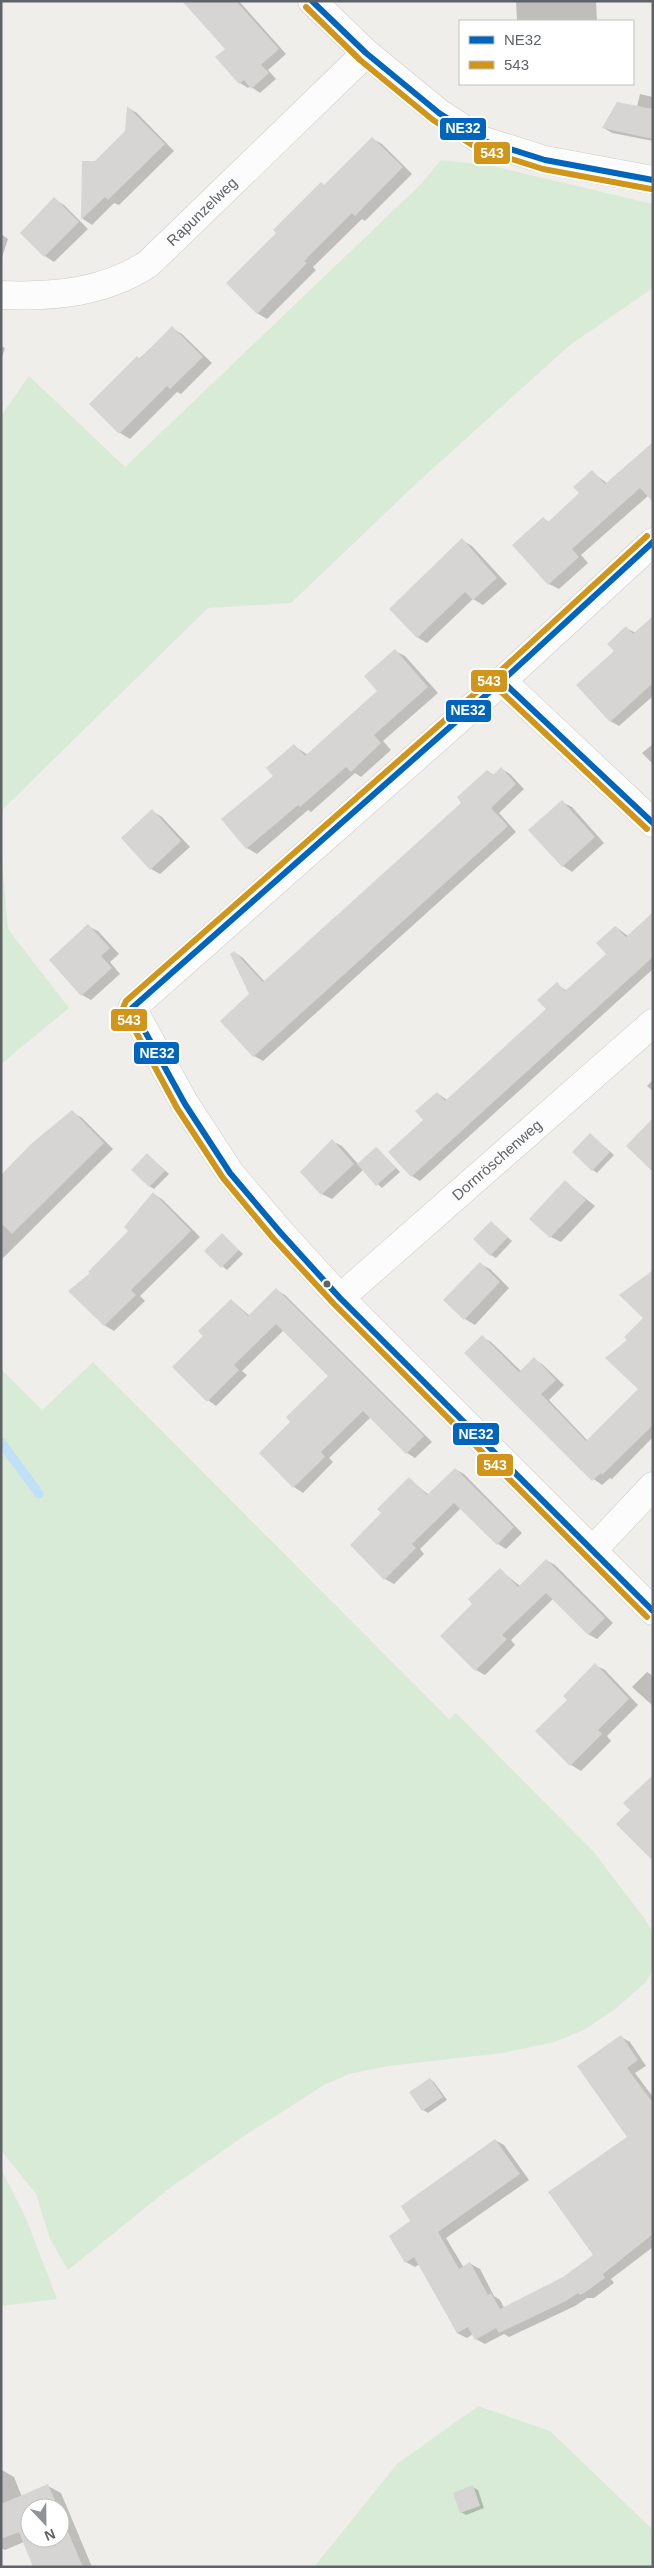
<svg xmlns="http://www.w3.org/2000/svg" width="654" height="2568" viewBox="0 0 654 2568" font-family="Arial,sans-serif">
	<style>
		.green { fill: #d8ebd6 }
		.shadow { fill: #0003; fill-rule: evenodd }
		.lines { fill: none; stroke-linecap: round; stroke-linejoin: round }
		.stream { stroke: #bfe0f9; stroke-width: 9 }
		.building { fill: #d6d5d3 }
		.minor-casing { stroke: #cbcccc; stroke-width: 29 }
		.tertiary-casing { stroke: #cbcccc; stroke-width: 29 }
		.minor { stroke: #fdfcfc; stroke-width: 28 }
		.tertiary { stroke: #fdfcfc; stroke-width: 28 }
		.bus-1-casing { stroke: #fff; stroke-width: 10 }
		.bus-2-casing { stroke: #fff; stroke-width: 10 }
		.bus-1 { stroke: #0065bd; stroke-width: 6 }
		.bus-2 { stroke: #d1951a; stroke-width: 6 }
		.bus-dot { fill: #5f6368; stroke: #fff; stroke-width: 2 }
		.labels { text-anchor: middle; stroke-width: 4; stroke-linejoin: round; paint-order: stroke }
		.street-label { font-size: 15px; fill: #5f6368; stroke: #fff }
		.line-badge { stroke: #fff; stroke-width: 2 }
		.badge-label { font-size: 14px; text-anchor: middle; font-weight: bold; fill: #fff }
	</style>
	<rect width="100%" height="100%" fill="#efeeea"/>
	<path class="green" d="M 441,160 L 488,165 L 653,204 L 653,288 L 570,345 L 420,480 L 291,603 L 208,608 L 1,811 L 1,416 L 29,376 L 125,467 L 422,183 Z
		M 1,849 L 8,929 L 69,1008 L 1,1064 Z
		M 93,1362 L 449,1719 L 456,1713 L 593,1851 L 644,1918 L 653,1933 L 653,1970 L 645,1983 L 614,2010 L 584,2030 L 554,2042 L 502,2053 L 388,2066 L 349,2074 L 324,2085 L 244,2136 L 171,2187 L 68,2270 L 50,2239 L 36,2194 L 1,2150 L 1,1369 L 42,1410 Z
		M 1,2169 L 25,2216 L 57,2299 L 1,2306 Z
		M 478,2406 L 550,2431 L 653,2530 L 653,2567 L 314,2567 L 397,2464 Z"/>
	<path class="shadow" d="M 184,1 L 239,1 L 286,54 L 268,70 L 276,79 L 260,93 L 250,86 L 248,88 L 240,83 L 217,58 L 226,49 Z
		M 516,1 L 596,1 L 597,21 L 519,21 L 517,20 Z
		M 640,94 L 653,97 L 653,141 L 612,133 L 604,128 L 637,107 Z
		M 128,108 L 137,113 L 174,151 L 119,205 L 114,203 L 92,225 L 83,219 L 83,162 L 95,162 L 127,131 Z
		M 373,139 L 382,144 L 412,174 L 365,221 L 362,219 L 313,267 L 316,270 L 267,319 L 257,313 L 325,185 Z
		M 54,199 L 64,205 L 88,229 L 54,262 L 45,256 Z
		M 1,234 L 8,239 L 1,260 Z
		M 172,328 L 182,334 L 212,363 L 181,394 L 177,392 L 130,439 L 120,433 L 91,404 Z
		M 1,346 L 5,348 L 1,360 Z
		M 653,444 L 649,495 L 581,555 L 588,563 L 559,589 L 549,584 L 543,518 L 549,522 L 581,494 L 592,472 L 608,484 Z
		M 462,540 L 472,546 L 507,584 L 483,605 L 473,599 L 427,643 L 417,637 Z
		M 653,618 L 653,696 L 619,726 L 610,721 L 616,651 L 626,628 L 636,633 Z
		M 395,651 L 405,656 L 438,693 L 383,741 L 391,750 L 361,777 L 355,773 L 311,812 L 308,810 L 257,854 L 247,848 L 274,776 L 294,746 L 308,755 L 379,691 Z
		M 653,744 L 653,764 L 642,753 Z
		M 502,769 L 510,774 L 524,789 L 499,813 L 516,832 L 263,1061 L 254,1056 L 222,1021 L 250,994 L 234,952 L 243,958 L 265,982 L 462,803 L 487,771 L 494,775 Z
		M 562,802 L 572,807 L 604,843 L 572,872 L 563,866 Z
		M 152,811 L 162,817 L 190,847 L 160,874 L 151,869 Z
		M 653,914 L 653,969 L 420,1181 L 412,1176 L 425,1120 L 437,1093 L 447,1100 L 547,1009 L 557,984 L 567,991 L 608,954 L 616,927 L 628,936 Z
		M 88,926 L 98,931 L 119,954 L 110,962 L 120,974 L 91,1000 L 82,995 Z
		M 653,1080 L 653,1091 L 647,1086 Z
		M 72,1112 L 82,1118 L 113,1149 L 1,1260 L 1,1177 Z
		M 591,1135 L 614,1155 L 597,1173 L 593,1170 Z
		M 332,1141 L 342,1146 L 359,1165 L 377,1148 L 400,1172 L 382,1188 L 363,1170 L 332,1199 L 322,1194 Z
		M 147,1154 L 169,1174 L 154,1189 L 149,1186 Z
		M 565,1182 L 595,1206 L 561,1242 L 551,1237 Z
		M 154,1194 L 163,1200 L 200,1237 L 140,1296 L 145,1301 L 114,1331 L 104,1325 L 92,1273 L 130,1231 Z
		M 491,1223 L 512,1241 L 496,1258 L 491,1255 Z
		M 226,1238 L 243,1254 L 227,1270 L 205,1251 Z
		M 480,1264 L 490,1269 L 509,1288 L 475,1325 L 465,1319 Z
		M 653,1272 L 653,1437 L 612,1479 L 610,1478 L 602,1485 L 581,1470 L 466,1353 L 482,1337 L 491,1342 L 521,1371 L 534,1359 L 542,1364 L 564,1385 L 549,1400 L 588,1441 L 640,1389 L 628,1340 L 645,1318 Z
		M 276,1290 L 285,1295 L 432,1442 L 415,1458 L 407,1453 L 371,1417 L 329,1458 L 333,1462 L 303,1493 L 294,1487 L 260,1453 L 292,1422 L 330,1376 L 284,1330 L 242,1371 L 247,1375 L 216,1406 L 208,1400 L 205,1336 L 231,1300 L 250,1316 Z
		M 455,1469 L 464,1474 L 522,1533 L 506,1549 L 498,1544 L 461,1508 L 420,1549 L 424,1554 L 394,1584 L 385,1579 L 383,1513 L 409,1479 L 429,1495 Z
		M 546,1560 L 555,1565 L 613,1623 L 597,1639 L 588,1634 L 553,1599 L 511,1640 L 515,1645 L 485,1675 L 476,1670 L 442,1636 L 474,1604 L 500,1570 L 520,1586 Z
		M 595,1665 L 605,1670 L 638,1705 L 607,1736 L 611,1741 L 581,1771 L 571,1765 L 537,1731 L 569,1700 Z
		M 647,1672 L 653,1676 L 653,1706 L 632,1687 Z
		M 621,2037 L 630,2042 L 646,2066 L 635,2073 L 653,2097 L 653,2247 L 611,2279 L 614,2283 L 594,2298 L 587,2298 L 575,2306 L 509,2337 L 504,2334 L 485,2344 L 476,2339 L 473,2334 L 467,2338 L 457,2333 L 420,2264 L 415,2267 L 406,2262 L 412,2221 L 495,2140 L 504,2145 L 529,2180 L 446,2238 L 464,2268 L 471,2264 L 480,2269 L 494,2296 L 500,2300 L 504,2308 L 564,2278 L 595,2255 L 628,2137 Z
		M 430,2079 L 434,2082 L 447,2100 L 428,2113 L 423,2110 L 411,2092 Z
		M 2,2470 L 14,2477 L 22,2497 L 48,2486 L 61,2493 L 92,2567 L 34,2567 L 24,2542 L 5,2550 L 1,2548 ZM 30,2508 L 60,2508 L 60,2538 L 30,2538 Z
		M 473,2487 L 478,2490 L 484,2508 L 466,2515 L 461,2512 Z"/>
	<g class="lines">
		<path class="stream" d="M 1,1442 L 39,1494"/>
	</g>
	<path class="building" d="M 182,1 L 236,1 L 279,49 L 261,65 L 269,73 L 251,89 L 244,80 L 239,84 L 215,57 L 225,49 Z
		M 617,102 L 653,109 L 653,139 L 602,128 Z
		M 127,106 L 165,144 L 108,200 L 105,197 L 81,220 L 82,161 L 95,161 L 125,131 Z
		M 372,137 L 403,167 L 355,216 L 352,213 L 304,261 L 307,263 L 257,314 L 226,283 L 276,233 L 273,230 L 321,182 L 324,185 Z
		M 54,197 L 79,222 L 44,257 L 20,233 Z
		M 172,326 L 203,357 L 170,389 L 167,386 L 119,434 L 89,404 L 137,356 L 140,359 Z
		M 653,442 L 653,502 L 640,488 L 572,549 L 579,557 L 548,585 L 512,545 L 543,517 L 548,522 L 579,493 L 573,487 L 592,470 L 605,484 Z
		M 462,538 L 497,578 L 473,600 L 465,592 L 417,638 L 389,609 Z
		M 653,616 L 653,683 L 610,722 L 576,685 L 614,651 L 607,644 L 626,626 L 633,634 Z
		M 395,649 L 428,687 L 374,735 L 381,743 L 351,772 L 346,767 L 300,807 L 298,805 L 246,849 L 221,819 L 273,776 L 266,768 L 294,744 L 305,756 L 377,691 L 364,676 Z
		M 501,767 L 516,784 L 491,808 L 508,826 L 253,1057 L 220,1021 L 249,994 L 230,954 L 234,951 L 263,982 L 461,803 L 457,797 L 487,770 L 493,775 Z
		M 562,800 L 595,837 L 562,867 L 528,830 Z
		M 152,809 L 181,841 L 150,870 L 121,838 Z
		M 653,912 L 653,957 L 411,1177 L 388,1152 L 423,1120 L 415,1111 L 437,1092 L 445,1101 L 546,1009 L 537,1000 L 557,982 L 565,991 L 606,954 L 596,943 L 615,926 L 626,937 Z
		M 88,924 L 110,948 L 101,956 L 112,968 L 81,996 L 49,960 Z
		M 72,1110 L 104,1143 L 12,1234 L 1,1223 L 1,1175 L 31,1144 Z
		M 653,1118 L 653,1172 L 626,1146 Z
		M 590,1133 L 610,1152 L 592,1171 L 572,1152 Z
		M 332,1139 L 354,1164 L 321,1195 L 300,1172 Z
		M 376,1147 L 396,1168 L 376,1186 L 357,1164 Z
		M 147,1153 L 165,1171 L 149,1187 L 131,1170 Z
		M 565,1180 L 586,1200 L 550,1238 L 529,1219 Z
		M 153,1192 L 191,1231 L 131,1290 L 136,1295 L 104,1326 L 68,1291 L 90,1273 L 88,1272 L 128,1231 L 124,1227 Z
		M 491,1221 L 508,1237 L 490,1256 L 473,1239 Z
		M 222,1233 L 239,1250 L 221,1268 L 204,1251 Z
		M 480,1262 L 500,1282 L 464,1320 L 443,1300 Z
		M 653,1270 L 653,1425 L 602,1475 L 601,1473 L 592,1481 L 464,1353 L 482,1335 L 519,1372 L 534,1357 L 556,1380 L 541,1394 L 586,1441 L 638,1389 L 605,1358 L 627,1340 L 624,1337 L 643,1318 L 619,1295 Z
		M 276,1288 L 424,1436 L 406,1454 L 363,1411 L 321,1452 L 325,1457 L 293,1488 L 259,1453 L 290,1422 L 286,1417 L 328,1376 L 276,1324 L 234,1365 L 239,1370 L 207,1402 L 172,1367 L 203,1336 L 198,1331 L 231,1299 L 248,1316 Z
		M 455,1468 L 514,1527 L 497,1545 L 454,1503 L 412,1544 L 416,1548 L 384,1580 L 350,1545 L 381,1513 L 377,1509 L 409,1477 L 427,1495 Z
		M 546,1559 L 605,1618 L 588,1635 L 546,1593 L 502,1635 L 507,1639 L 475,1671 L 440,1636 L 472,1604 L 468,1599 L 500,1568 L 518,1587 Z
		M 595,1663 L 629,1699 L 598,1730 L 602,1734 L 570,1766 L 535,1731 L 567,1700 L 563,1696 Z
		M 653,1775 L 653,1861 L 616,1824 L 630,1810 L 623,1803 Z
		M 621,2035 L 638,2060 L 627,2068 L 653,2103 L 653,2234 L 603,2274 L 605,2278 L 584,2293 L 580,2295 L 578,2293 L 566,2301 L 499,2333 L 496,2328 L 475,2340 L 468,2327 L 457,2333 L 414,2257 L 405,2263 L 389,2236 L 410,2221 L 401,2206 L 495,2139 L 520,2174 L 438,2232 L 459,2269 L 470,2262 L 488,2295 L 491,2293 L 500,2309 L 563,2277 L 593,2255 L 548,2192 L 627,2137 L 577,2066 Z
		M 430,2078 L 443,2097 L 422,2111 L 409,2092 Z
		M 48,2484 L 58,2508 L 30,2508 L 30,2538 L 60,2538 L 60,2513 L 83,2567 L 33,2567 L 19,2532 L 1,2539 L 1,2504 Z
		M 473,2485 L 480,2506 L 460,2513 L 453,2493 Z"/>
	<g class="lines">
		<g class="minor-casing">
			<g id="minor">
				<path id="s1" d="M 1,295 C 54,297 103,293 148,264 L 366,53"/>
				<path d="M 653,542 L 502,681 L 132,1008 L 185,1104 L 230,1173 L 280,1232 L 340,1298 L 653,1611"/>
				<path d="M 502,681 L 653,823"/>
				<path id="s2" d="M 340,1298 L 653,1023"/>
				<path d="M 592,1551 L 653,1486"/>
			</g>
		</g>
		<g class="tertiary-casing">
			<path id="tertiary" d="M 312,1 L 366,53 L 439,113 L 481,140 L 545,160 L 653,180"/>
		</g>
		<use href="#minor" class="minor"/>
		<use href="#tertiary" class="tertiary"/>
		<g class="bus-1-casing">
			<path id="bus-1" d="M 312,1 L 366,53 L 439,113 L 481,140 L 545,160 L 653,180
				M 653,542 L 502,681 L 132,1008 L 185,1104 L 230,1173 L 280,1232 L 340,1298 L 653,1611
				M 502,681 L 653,823"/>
		</g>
		<g class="bus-2-casing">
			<path id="bus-2" d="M 306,7 L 360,60 L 433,120 L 477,148 L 543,169 L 651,189
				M 496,687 L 647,829
				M 647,1617 L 334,1304 L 273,1238 L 223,1178 L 177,1108 L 123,1008 L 126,1001 L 496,675 L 647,536"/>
		</g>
		<use href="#bus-1" class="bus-1"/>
		<use href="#bus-2" class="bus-2"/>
	</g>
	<circle class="bus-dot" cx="327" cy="1284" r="4.5"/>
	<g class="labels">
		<g class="street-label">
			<text dy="5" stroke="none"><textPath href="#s1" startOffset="228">Rapunzelweg</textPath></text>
			<text dy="5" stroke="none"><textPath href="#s2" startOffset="209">Dornröschenweg</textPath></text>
		</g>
	</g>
	<g class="line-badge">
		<rect x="439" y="117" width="48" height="24" rx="5" fill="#0065bd"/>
		<rect x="473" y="141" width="38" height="24" rx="5" fill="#d1951a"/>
		<rect x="470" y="669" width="38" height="24" rx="5" fill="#d1951a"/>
		<rect x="445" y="699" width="47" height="24" rx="5" fill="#0065bd"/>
		<rect x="110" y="1008" width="38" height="24" rx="5" fill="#d1951a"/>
		<rect x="133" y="1041" width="47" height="24" rx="5" fill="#0065bd"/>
		<rect x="452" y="1422" width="48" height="24" rx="5" fill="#0065bd"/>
		<rect x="476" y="1453" width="38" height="24" rx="5" fill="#d1951a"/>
	</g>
	<g class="badge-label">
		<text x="463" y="133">NE32</text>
		<text x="492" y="158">543</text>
		<text x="489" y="686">543</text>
		<text x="468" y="715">NE32</text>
		<text x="129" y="1025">543</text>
		<text x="157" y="1058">NE32</text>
		<text x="476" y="1439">NE32</text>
		<text x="495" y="1470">543</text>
	</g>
	<rect width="654" height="2568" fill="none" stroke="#5f6368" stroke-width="5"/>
	<rect x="459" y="20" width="175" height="65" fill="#ffffff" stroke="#bfc1c3"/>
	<rect x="469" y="36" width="25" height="8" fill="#0065bd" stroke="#bfc1c3"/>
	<text x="504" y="45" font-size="15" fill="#5f6368">NE32</text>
	<rect x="469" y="61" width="25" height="8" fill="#d1951a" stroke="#bfc1c3"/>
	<text x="504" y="70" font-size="15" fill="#5f6368">543</text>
	<g transform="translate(45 2523) rotate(158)"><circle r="24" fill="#ffffff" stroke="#bfc1c3"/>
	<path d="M0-4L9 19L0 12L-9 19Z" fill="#919496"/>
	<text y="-8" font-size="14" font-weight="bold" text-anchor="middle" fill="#5f6368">N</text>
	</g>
</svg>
